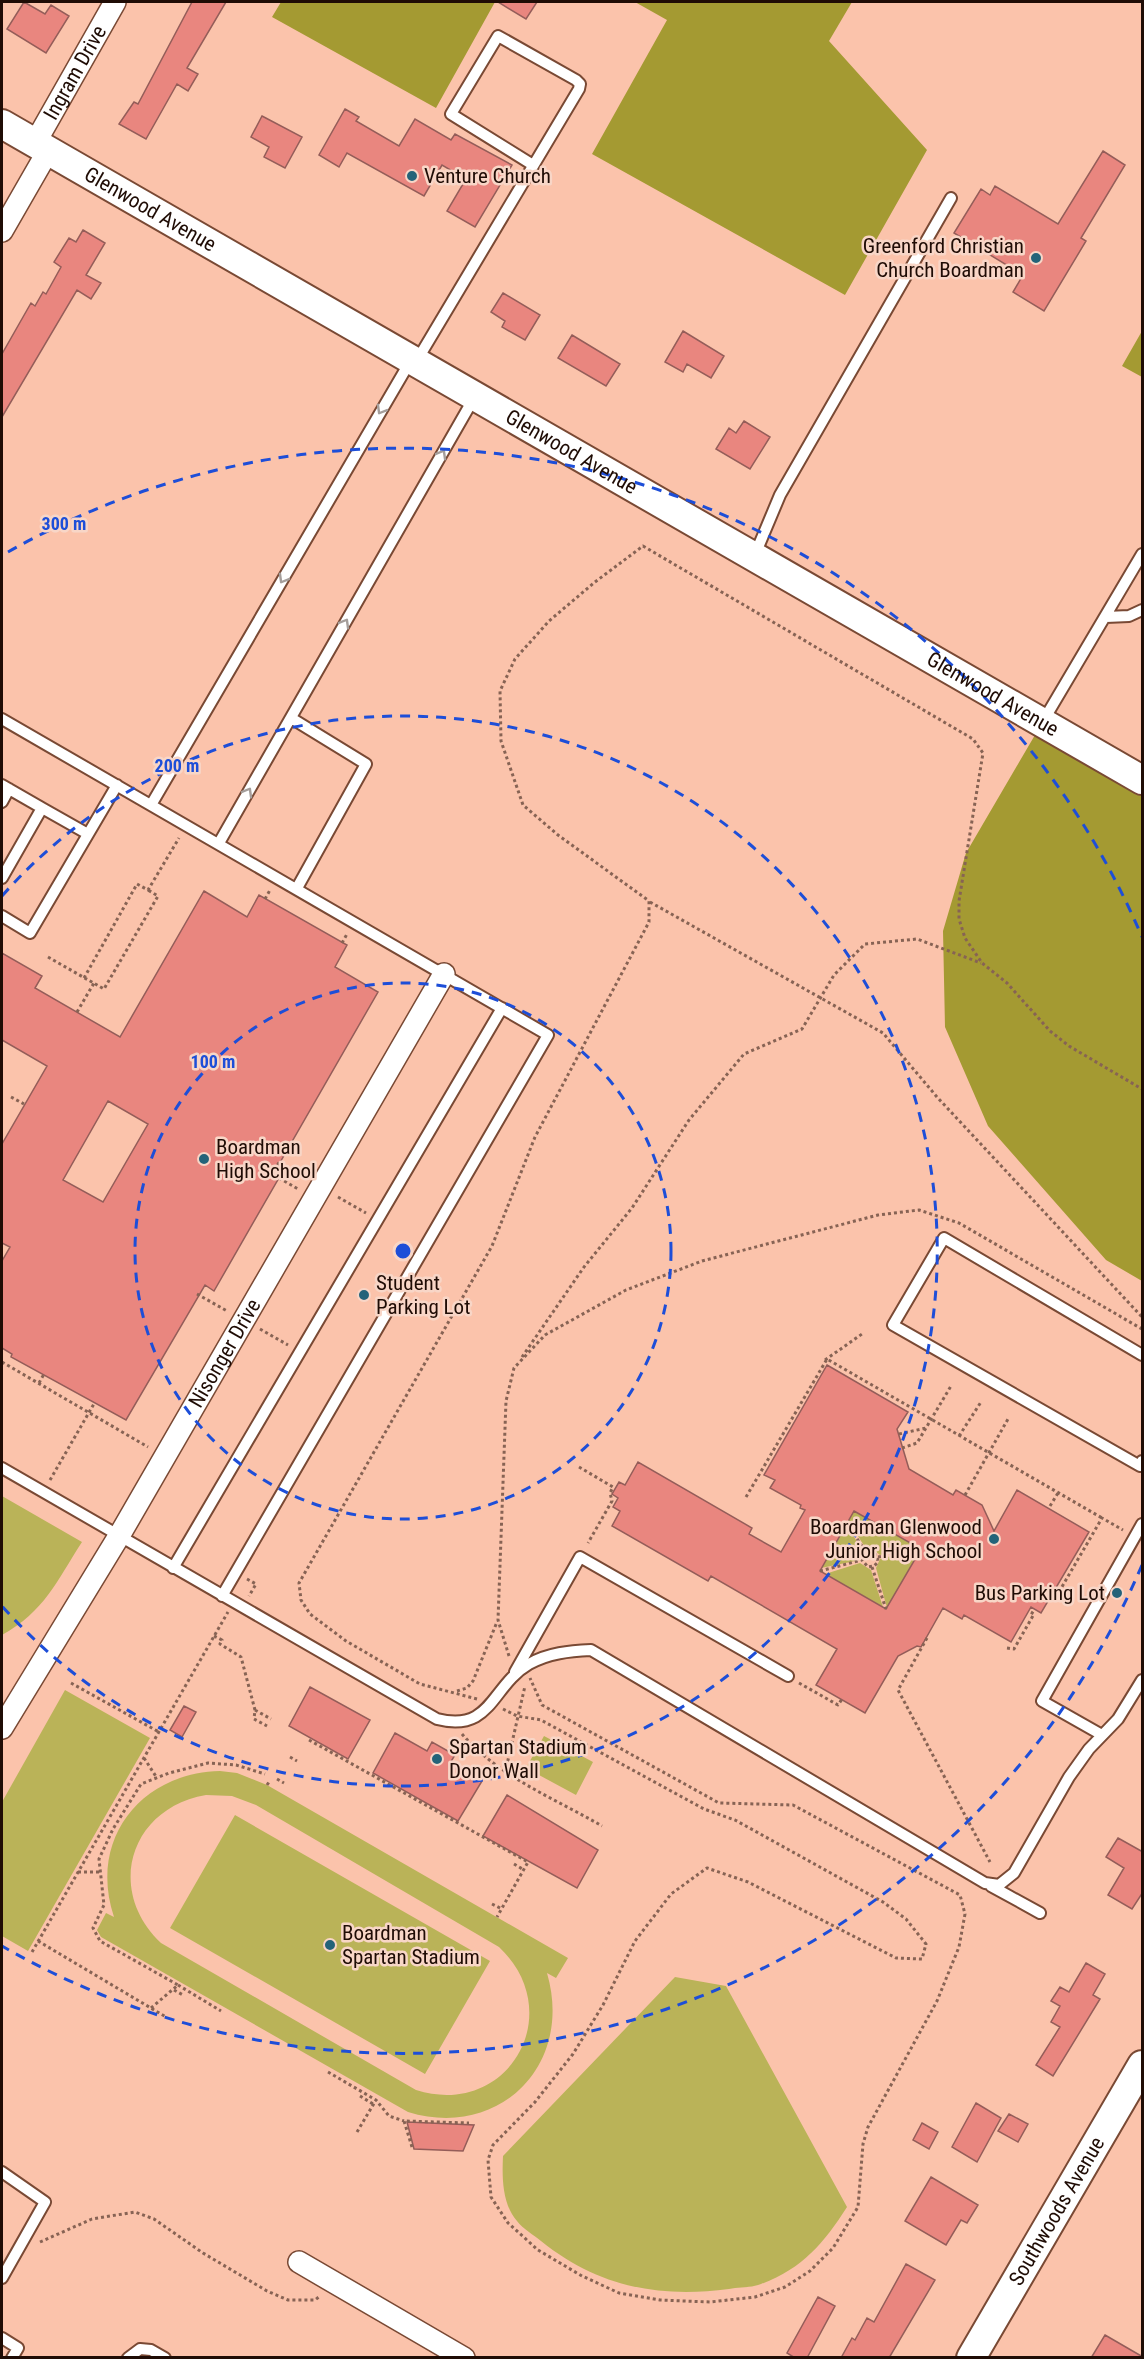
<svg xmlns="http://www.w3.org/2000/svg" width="1144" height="2359" viewBox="0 0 1144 2359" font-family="'Roboto Condensed',sans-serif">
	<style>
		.green { fill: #bab358; fill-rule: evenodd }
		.forest { fill: #a49a32 }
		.building { fill: #e9867f; stroke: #945d59; stroke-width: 1.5; fill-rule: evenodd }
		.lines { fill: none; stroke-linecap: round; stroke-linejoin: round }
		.lane-casing { stroke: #794934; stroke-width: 14 }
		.street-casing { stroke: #794934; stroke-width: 24 }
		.secondary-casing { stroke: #794934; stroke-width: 32 }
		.path { stroke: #876354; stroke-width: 3; stroke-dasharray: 3 3; stroke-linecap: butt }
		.lane { stroke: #fff; stroke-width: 10 }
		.street { stroke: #fff; stroke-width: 21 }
		.secondary { stroke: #fff; stroke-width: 28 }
		.oneway { stroke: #a59e9b }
		.ring { fill: none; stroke: #1d4ed8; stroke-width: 3; stroke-dasharray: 10 8 }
		.poi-dot { fill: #246379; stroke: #f8d6c7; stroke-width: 2 }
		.labels { text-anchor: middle; stroke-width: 5; stroke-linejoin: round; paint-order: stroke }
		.street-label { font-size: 21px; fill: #1f0c05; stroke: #f8d6c7 }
		.poi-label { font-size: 21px; fill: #1f0c05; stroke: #f8d6c7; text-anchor: start }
		.centre { fill: #1d4ed8; stroke: #f8d6c7; stroke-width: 3 }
		.ring-label { font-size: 18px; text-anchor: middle; font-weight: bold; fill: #1d4ed8; stroke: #f8d6c7; stroke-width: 5; stroke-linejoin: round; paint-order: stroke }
	</style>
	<rect width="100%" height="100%" fill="#fbc3ab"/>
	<path class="green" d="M 2,1496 L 82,1542 C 56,1582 45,1611 2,1635 Z
		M 854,1511 L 917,1547 L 880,1555 L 874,1550 L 867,1550 L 848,1521 Z
		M 845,1527 L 850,1530 L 863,1552 L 860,1560 L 821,1568 Z
		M 914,1550 L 920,1550 L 887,1608 L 876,1568 L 880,1559 Z
		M 860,1563 L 871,1570 L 883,1607 L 825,1574 Z
		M 65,1690 L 150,1738 L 28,1951 L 2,1936 L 2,1802 Z
		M 544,1736 L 593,1762 L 576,1795 L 526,1768 Z
		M 220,1771 L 237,1773 L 267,1785 L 568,1958 L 556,1978 L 547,1973 C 574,2065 499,2140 408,2112 L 101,1937 L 97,1930 L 106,1913 L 114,1917 C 88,1839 141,1773 220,1771 ZM 206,1795 L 232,1796 L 256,1805 L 499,1947 C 569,2013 508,2119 416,2090 L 161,1943 C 105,1890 130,1808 206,1795 Z
		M 235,1815 L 490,1961 L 425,2074 L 170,1928 Z
		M 675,1977 L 726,1986 L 847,2207 C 824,2243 802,2269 761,2284 C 751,2288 739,2287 729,2289 C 658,2298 598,2287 541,2241 C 534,2235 523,2229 517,2221 C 502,2204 502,2177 503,2156 Z"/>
	<path class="forest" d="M 281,2 L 495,2 L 436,108 L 272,17 Z
		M 635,2 L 852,2 L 829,41 L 927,150 L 845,295 L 592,154 L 667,20 Z
		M 1142,331 L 1142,377 L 1122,366 Z
		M 1042,723 L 1142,780 L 1142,1281 L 1106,1260 L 988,1126 L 945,1027 L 943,931 L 966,853 Z"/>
	<path class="building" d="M 24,2 L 45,14 L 51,5 L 69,16 L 46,53 L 7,29 Z
		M 192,2 L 226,2 L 187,68 L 198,74 L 188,91 L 177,84 L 146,139 L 119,124 L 134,102 L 138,104 Z
		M 498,2 L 537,2 L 526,19 Z
		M 345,109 L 359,117 L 356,121 L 399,146 L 415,119 L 451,140 L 455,134 L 512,165 L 475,227 L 447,211 L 466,179 L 442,165 L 424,196 L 347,153 L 339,167 L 319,155 Z
		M 262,116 L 302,137 L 285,168 L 264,157 L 269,147 L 251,137 Z
		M 1103,151 L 1125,165 L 1081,238 L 1086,241 L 1044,311 L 1013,292 L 1023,275 L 954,233 L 981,189 L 990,195 L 995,186 L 1058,224 Z
		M 83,230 L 105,243 L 86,275 L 101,283 L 91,299 L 77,290 L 2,417 L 2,354 L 31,303 L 35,306 L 43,292 L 46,294 L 61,267 L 54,262 L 69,238 L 76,242 Z
		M 503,293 L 540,315 L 525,340 L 502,327 L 505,321 L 491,312 Z
		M 683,331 L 724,356 L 711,378 L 687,364 L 683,372 L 665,362 Z
		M 572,335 L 620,364 L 606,386 L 558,358 Z
		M 744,421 L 770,437 L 750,469 L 716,449 L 729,428 L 736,433 Z
		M 204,891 L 247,917 L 259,895 L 347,945 L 335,967 L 378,992 L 274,1173 L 280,1176 L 214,1291 L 205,1285 L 126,1420 L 11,1357 L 12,1354 L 2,1348 L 2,1261 L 10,1247 L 2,1243 L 2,1144 L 47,1066 L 2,1040 L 2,953 L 42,976 L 35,988 L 120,1037 ZM 108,1101 L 148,1124 L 103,1202 L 63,1180 Z
		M 827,1365 L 908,1412 L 897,1429 L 909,1469 L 953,1495 L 956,1490 L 982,1505 L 994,1531 L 1017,1490 L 1089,1532 L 1041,1613 L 1031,1607 L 1011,1642 L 964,1615 L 962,1619 L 943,1608 L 921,1647 L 917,1646 L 898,1656 L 865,1713 L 816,1685 L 837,1649 L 711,1576 L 708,1581 L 612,1526 L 620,1511 L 613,1507 L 618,1498 L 612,1494 L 619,1482 L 625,1485 L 638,1462 L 752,1528 L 749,1534 L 781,1552 L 805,1510 L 800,1508 L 801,1505 L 770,1488 L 775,1480 L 764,1475 ZM 854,1511 L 921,1549 L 886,1609 L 820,1571 Z
		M 310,1687 L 370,1720 L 348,1759 L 289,1726 Z
		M 184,1706 L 196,1712 L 182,1737 L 170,1730 Z
		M 395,1733 L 427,1751 L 432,1742 L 455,1755 L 450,1763 L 482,1781 L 458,1821 L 373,1773 Z
		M 507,1795 L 598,1850 L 577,1888 L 483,1836 Z
		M 1118,1838 L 1143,1852 L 1143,1892 L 1132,1909 L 1108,1895 L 1124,1868 L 1106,1857 Z
		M 1086,1963 L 1105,1974 L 1093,1995 L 1100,1999 L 1053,2076 L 1036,2065 L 1060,2027 L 1051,2022 L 1060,2006 L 1051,2001 L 1060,1987 L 1069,1992 Z
		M 976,2103 L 1001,2118 L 977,2162 L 952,2147 Z
		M 1009,2114 L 1028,2124 L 1018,2142 L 998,2131 Z
		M 407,2122 L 474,2125 L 463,2151 L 414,2149 Z
		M 922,2123 L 938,2132 L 929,2149 L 913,2140 Z
		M 931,2177 L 978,2205 L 967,2223 L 961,2220 L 946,2245 L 905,2221 Z
		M 906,2264 L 935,2280 L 889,2358 L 841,2358 L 852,2338 L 855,2340 L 867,2318 L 874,2322 Z
		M 818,2297 L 835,2306 L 807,2358 L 795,2358 L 787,2353 Z
		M 1105,2335 L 1143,2357 L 1143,2358 L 1091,2358 Z"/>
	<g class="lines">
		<g class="lane-casing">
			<path id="lane" d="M 416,362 L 579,89 L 580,84 L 576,80 L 498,36 L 451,114 L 533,165
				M 754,557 L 780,495 L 951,198
				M 1106,617 L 1129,616 L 1142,610
				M 291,718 L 366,764 L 297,888
				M 2,719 L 548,1035 L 222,1596
				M 1042,723 L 1142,554
				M 2,785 L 42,808
				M 2,802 L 9,789
				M 151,805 L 411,360
				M 219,843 L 474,398
				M 2,878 L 42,808 L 88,834
				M 2,916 L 30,933 L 117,785
				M 1142,1355 L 944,1238 L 893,1325 L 1140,1466 L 1142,1461
				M 2,1468 L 437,1719 C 492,1733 491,1686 529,1664 C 548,1653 570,1651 591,1650 L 985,1883 L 999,1885 L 1014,1873 L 1069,1777 L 1089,1749 L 1118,1719 L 1142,1680
				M 173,1568 L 502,1008
				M 515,1672 L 580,1557 L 788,1676
				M 1102,1735 L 1042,1701 L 1142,1524
				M 991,1886 L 1040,1913
				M 2,2172 L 45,2202 L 2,2278
				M 2,2338 L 18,2348 L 12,2358
				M 128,2358 L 140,2349 L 151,2350 L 165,2358"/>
		</g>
		<g class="street-casing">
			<g id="street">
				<path id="s1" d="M 35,143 L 115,2"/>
				<path d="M 2,231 L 48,151"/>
				<path id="s2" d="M 2,1728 L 119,1536 L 444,974"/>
				<path d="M 299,2262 L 464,2358"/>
			</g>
		</g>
		<g class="secondary-casing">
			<g id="secondary">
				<path id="s3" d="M 2,124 L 1142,780"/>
				<path id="s4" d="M 971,2358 L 1142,2065"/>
			</g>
		</g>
		<path class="path" d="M 265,899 L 270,890
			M 650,902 L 883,1033 L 937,1097 L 1142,1317
			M 342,943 L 347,934
			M 48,957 L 104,989 L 158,896 L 148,890
			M 84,978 L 137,884 L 148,890 L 179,838
			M 77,1012 L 94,983
			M 11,1097 L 24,1104
			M 277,1163 L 304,1178
			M 279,1178 L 298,1189
			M 338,1197 L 366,1213
			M 197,1294 L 227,1311
			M 260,1329 L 288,1345
			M 522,1357 L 584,1267 L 632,1208 L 689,1120 L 744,1054 L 802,1029 L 834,975 L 865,944 L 917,939 L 981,963
			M 825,1360 L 862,1334
			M 2,1362 L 148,1447
			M 39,1383 L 44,1374
			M 899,1434 L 926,1428
			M 959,1436 L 981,1402
			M 902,1448 L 917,1443 L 951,1386
			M 579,1467 L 613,1487 L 610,1493 L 612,1501 L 588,1543
			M 50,1480 L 95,1402
			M 965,1495 L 1008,1419
			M 746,1497 L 827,1359 L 1102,1518
			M 1050,1506 L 1058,1493
			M 847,1524 L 866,1552 L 877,1555 L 878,1562 L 874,1566 L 868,1567 L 862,1560 L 866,1552
			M 878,1557 L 921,1549
			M 872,1567 L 886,1609
			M 820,1571 L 862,1560
			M 247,1579 L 256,1584 L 249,1596
			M 1056,1597 L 1102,1518 L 1123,1530
			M 214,1636 L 222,1640 L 220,1644 L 241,1657 L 255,1710 L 254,1719 L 267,1726
			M 927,1638 L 898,1690 L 990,1862
			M 1007,1648 L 1014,1649 L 1034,1614 L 1029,1611
			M 509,1656 L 498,1620 L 506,1401 L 514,1368 L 545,1335 L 626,1290 L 702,1261 L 878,1215 L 919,1210 L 959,1223 L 1142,1329
			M 71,1683 L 159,1732
			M 799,1683 L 838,1705 L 842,1699
			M 457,1691 L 467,1688 L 473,1681 L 497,1622
			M 477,1699 L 420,1684 L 346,1641 L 310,1614 L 301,1600 L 299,1583 L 492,1246 L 535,1137 L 649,922 L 649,901 L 558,835 L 523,805 L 501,741 L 500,691 L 515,659 L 549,621 L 595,582 L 643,546 L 973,739 L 983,753 L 959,901 L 959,919 L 965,938 L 982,963 L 1007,983 L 1050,1031 L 1069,1046 L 1142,1089
			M 503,1709 L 517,1716 L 541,1720 L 704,1809 L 735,1820 L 883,1902 L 906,1919 L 926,1944 L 922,1959 L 896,1958 L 748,1882 L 707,1868 L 671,1894 L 635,1941 L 603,2005 L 573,2054 L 535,2102 L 493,2145 L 488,2160 L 491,2197 L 508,2223 L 538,2250 L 582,2276 L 619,2293 L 660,2300 L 710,2302 L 755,2297 L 785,2287 L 810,2271 L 833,2248 L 858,2207 L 863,2144 L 868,2127 L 937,2001 L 959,1947 L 965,1914 L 960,1895 L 793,1805 L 719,1803 L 542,1705 L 530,1678
			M 255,1710 L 271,1719
			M 462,1734 C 499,1777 554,1798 602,1826
			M 309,1740 L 528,1862 L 497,1917
			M 290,1757 L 297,1761
			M 144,1758 L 157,1778
			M 505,1773 L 525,1686
			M 277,1779 L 284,1783
			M 267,1785 L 269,1782
			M 514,1864 L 524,1870
			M 78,1872 L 100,1872
			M 492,1904 L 502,1909
			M 38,1941 L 166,2017
			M 32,1952 L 228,1612
			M 178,1985 L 221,2011
			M 174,1990 L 183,1995
			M 151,2008 L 178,1985 L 100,1941 L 93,1928 L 104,1905 L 99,1859 L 113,1829 L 141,1784 L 169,1773 L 208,1763 L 236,1765 L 265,1774
			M 328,2072 L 376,2100 L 389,2116 L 404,2121
			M 360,2096 L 373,2104
			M 357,2132 L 376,2100
			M 412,2147 L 404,2121 L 469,2123
			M 40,2242 L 92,2219 L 135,2212 L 154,2219 L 203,2253 L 267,2291 L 288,2300 L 315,2300 L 320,2296"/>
		<use href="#lane" class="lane"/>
		<use href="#street" class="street"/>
		<use href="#secondary" class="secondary"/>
	</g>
	<defs><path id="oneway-chevron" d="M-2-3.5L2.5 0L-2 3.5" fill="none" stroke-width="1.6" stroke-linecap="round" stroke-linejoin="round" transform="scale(1.5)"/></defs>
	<g class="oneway">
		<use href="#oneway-chevron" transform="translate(381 410) rotate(120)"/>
		<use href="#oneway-chevron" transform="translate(442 454) rotate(-60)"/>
		<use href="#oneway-chevron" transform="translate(283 579) rotate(120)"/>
		<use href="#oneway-chevron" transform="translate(345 623) rotate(-60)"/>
		<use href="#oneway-chevron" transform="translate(248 792) rotate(-60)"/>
	</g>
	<g class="ring">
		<circle cx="403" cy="1251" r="268"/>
		<path d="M2 896A535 535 0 1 1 2 1606"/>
		<path d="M1142 1565A803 803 0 0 1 2 1946M8 552A803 803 0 0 1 1142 937"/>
	</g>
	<g class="poi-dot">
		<circle cx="412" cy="176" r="6"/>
		<circle cx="1036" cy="258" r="6"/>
		<circle cx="204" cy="1159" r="6"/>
		<circle cx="364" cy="1295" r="6"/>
		<circle cx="994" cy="1539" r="6"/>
		<circle cx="1117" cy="1593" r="6"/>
		<circle cx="437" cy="1759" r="6"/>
		<circle cx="330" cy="1945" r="6"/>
	</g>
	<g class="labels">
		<g class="street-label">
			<text dy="7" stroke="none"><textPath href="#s1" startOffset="81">Ingram Drive</textPath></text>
			<text dy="7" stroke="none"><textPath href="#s3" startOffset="171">Glenwood Avenue</textPath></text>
			<text dy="7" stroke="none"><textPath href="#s3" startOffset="657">Glenwood Avenue</textPath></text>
			<text dy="7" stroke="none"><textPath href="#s3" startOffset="1143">Glenwood Avenue</textPath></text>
			<text dy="7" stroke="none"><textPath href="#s2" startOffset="436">Nisonger Drive</textPath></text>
			<text dy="7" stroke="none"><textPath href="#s4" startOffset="170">Southwoods Avenue</textPath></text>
		</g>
		<g class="poi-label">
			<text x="424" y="183">Venture Church</text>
			<text x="1024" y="253" text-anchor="end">Greenford Christian<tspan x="1024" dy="24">Church Boardman</tspan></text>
			<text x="216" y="1154">Boardman<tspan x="216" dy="24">High School</tspan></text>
			<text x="376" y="1290">Student<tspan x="376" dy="24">Parking Lot</tspan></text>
			<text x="982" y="1534" text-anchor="end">Boardman Glenwood<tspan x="982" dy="24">Junior High School</tspan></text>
			<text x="1105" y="1600" text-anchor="end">Bus Parking Lot</text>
			<text x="449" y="1754">Spartan Stadium<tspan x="449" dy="24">Donor Wall</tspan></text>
			<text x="342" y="1940">Boardman<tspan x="342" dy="24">Spartan Stadium</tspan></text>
		</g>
	</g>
	<circle cx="403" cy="1251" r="9" class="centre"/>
	<g class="ring-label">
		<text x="64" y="530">300 m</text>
		<text x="177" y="772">200 m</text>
		<text x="213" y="1068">100 m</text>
	</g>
	<rect width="1144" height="2359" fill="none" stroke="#1f0c05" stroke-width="6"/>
</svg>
